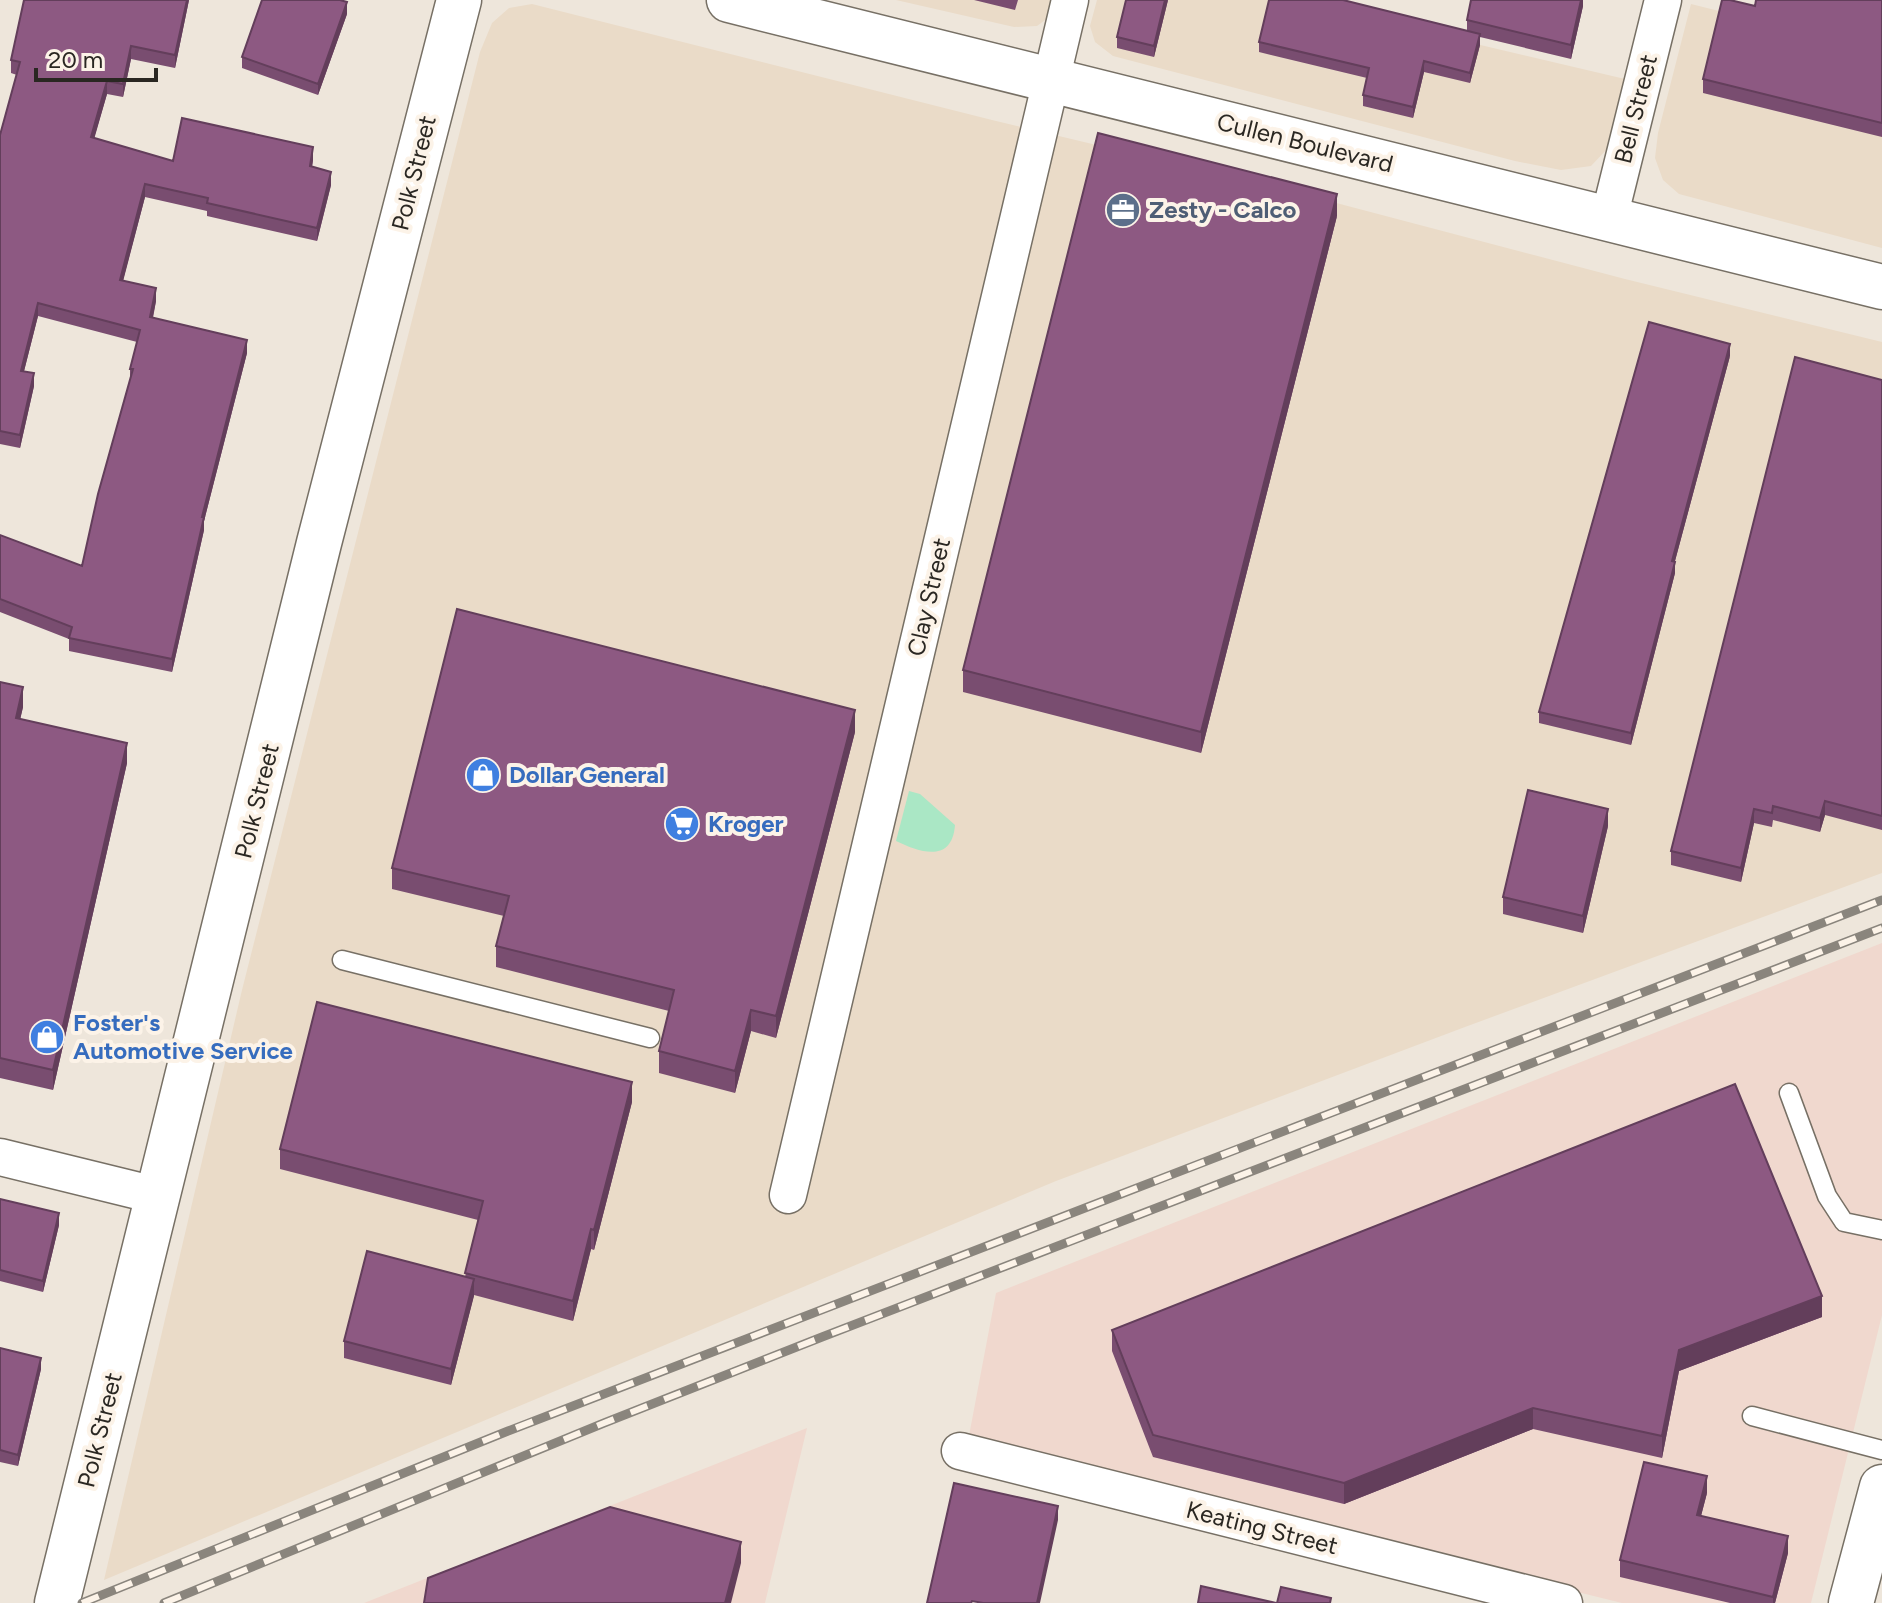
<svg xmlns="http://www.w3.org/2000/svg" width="1882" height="1603" viewBox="0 0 1882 1603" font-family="Figtree,sans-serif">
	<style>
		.commercial { fill: #eadbc8 }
		.industrial { fill: #f0d8ce }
		.grass { fill: #aae7c5 }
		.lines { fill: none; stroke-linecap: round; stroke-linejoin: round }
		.service-casing { stroke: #777065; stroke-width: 21 }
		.minor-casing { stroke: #777065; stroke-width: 39 }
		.tertiary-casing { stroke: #777065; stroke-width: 47 }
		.secondary-casing { stroke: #777065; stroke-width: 47 }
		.service { stroke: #fff; stroke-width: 18 }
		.minor { stroke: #fff; stroke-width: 36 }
		.tertiary { stroke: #fff; stroke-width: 44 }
		.secondary { stroke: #fff; stroke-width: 44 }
		.rail-casing { stroke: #8a857d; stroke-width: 9 }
		.rail { stroke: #fcf3e8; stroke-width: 6; stroke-dasharray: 18; stroke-linecap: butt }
		.wall { fill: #794d70 }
		.shaded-wall { fill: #633e5b }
		.building { fill: #8d5982; stroke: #633e5b; stroke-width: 2 }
		.labels { text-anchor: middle; stroke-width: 8; stroke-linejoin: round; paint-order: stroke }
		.street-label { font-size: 24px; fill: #2a2722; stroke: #fcf3e8 }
		.service-label { font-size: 24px; font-weight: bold; fill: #4e5e75; stroke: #fcf3e8; text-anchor: start }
		.shop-label { font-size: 24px; font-weight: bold; fill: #366cbe; stroke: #fcf3e8; text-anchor: start }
	</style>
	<rect width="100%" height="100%" fill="#eee6db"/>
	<path class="commercial" d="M 896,0 L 1058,0 L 1048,18 L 1037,26 L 1014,27 Z
		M 1097,0 L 1301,0 L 1383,22 L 1625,79 L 1608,148 L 1591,166 L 1561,170 L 1515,161 L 1113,56 L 1095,42 L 1090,26 Z
		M 532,4 L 992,120 L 1306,195 L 1625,279 L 1882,342 L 1882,873 L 1465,1027 L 1056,1181 L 104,1580 L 242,990 L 480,52 L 492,23 L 509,8 Z
		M 1691,4 L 1882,52 L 1882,248 L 1679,194 L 1663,180 L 1655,158 L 1658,133 Z"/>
	<path class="industrial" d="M 1882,943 L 1882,1315 L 1811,1603 L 1622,1603 L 968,1441 L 996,1293 Z
		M 807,1428 L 765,1603 L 364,1603 Z"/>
	<path class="grass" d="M 909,791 L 920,794 L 955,825 C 952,863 921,853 896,841 Z"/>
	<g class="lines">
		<g class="service-casing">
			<path id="service" d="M 342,960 L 650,1038
				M 1789,1093 L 1827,1196 L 1844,1222 L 1882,1230
				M 1752,1416 L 1882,1450"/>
		</g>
		<g class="minor-casing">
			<path id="minor" d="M 1609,218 L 1663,0
				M 0,1157 L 159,1196
				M 788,1195 L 1070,0
				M 960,1451 L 1564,1603"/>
		</g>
		<g class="tertiary-casing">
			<path id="tertiary" d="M 729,0 L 1882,287"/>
		</g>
		<g class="secondary-casing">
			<path id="secondary" d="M 57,1603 L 319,543 L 459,0
				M 1851,1603 L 1882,1487"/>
		</g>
		<use href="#service" class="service"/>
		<use href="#minor" class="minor"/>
		<use href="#tertiary" class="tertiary"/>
		<use href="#secondary" class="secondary"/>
		<g class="rail-casing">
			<path id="rail" d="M 82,1603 L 508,1431 L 1882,900
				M 164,1603 L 604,1423 L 822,1337 L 1882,928"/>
		</g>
		<use href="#rail" class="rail"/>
	</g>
	<path class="wall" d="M 189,0 L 175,68 L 131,59 L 123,97 L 107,94 L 94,138 L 173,161 L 313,160 L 312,167 L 331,185 L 317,241 L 207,216 L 207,211 L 145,197 L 123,280 L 156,301 L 153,318 L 247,353 L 204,521 L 204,530 L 172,672 L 69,651 L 69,639 L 0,612 L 0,535 L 82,566 L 130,379 L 130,369 L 137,342 L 38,316 L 24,371 L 34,386 L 20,448 L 0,444 L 0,135 L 17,75 L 11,73 L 11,60 Z
		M 974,0 L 1018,0 L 1015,10 Z
		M 1168,0 L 1154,57 L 1117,48 L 1117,37 Z
		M 1583,0 L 1583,6 L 1571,59 L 1480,37 L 1480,45 L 1470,83 L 1424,72 L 1413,118 L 1363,106 L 1363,95 L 1367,78 L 1259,52 L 1259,42 L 1467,31 L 1467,20 Z
		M 1882,0 L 1882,137 L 1703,93 L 1703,79 L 1755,6 Z
		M 347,14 L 318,95 L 242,68 L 242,57 Z
		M 1337,216 L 1201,753 L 963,692 L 963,670 Z
		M 1730,356 L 1675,561 L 1675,573 L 1631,745 L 1539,723 L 1539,712 Z
		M 1882,380 L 1882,830 L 1825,815 L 1820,832 L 1773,820 L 1772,827 L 1754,823 L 1741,882 L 1671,865 L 1671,851 Z
		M 0,682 L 23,707 L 20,719 L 127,763 L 53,1090 L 0,1078 Z
		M 855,732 L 776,1038 L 751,1031 L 735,1093 L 659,1073 L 659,1051 L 669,1011 L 496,967 L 496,946 L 504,916 L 392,889 L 392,868 Z
		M 1608,826 L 1583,933 L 1503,914 L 1503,897 Z
		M 632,1102 L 594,1250 L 591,1249 L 573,1321 L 474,1295 L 451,1385 L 344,1358 L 344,1341 L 465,1277 L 478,1220 L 280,1169 L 280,1149 Z
		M 0,1199 L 59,1225 L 43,1292 L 0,1281 Z
		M 1822,1317 L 1679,1371 L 1662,1458 L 1533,1429 L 1344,1504 L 1153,1457 L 1112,1351 L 1112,1330 Z
		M 0,1348 L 41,1369 L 18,1466 L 0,1462 Z
		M 1707,1493 L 1701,1516 L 1788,1553 L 1775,1603 L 1730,1603 L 1620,1577 L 1620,1560 Z"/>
	<path class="shaded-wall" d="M 187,0 L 189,0 L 175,68 L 175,55 Z
		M 1165,0 L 1168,0 L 1154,57 L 1154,46 Z
		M 1581,0 L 1583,0 L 1583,6 L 1571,59 L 1571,45 Z
		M 347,2 L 347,14 L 318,95 L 318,84 Z
		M 1480,34 L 1480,45 L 1470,83 L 1470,73 Z
		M 131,46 L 131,59 L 123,97 L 123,84 Z
		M 1424,61 L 1424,72 L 1413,118 L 1413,107 Z
		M 107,81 L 107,94 L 91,150 L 91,137 Z
		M 313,147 L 313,160 L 310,179 L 310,166 Z
		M 331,172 L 331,185 L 317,241 L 317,228 Z
		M 145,184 L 145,197 L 120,293 L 120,280 Z
		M 1337,194 L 1337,216 L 1201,753 L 1201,732 Z
		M 156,288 L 156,301 L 150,330 L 150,317 Z
		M 38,303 L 38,316 L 21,383 L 21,371 Z
		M 247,340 L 247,353 L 204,521 L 204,530 L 172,672 L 172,659 L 202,517 Z
		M 1730,344 L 1730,356 L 1672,572 L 1672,561 Z
		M 34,373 L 34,386 L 20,448 L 20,435 Z
		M 1675,562 L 1675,573 L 1631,745 L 1631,733 Z
		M 23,687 L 23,707 L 16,738 L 16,718 Z
		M 855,710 L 855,732 L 776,1038 L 776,1016 Z
		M 127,743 L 127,763 L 53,1090 L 53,1070 Z
		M 1825,801 L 1825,815 L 1820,832 L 1820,818 Z
		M 1608,809 L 1608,826 L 1583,933 L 1583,916 Z
		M 1754,809 L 1754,823 L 1741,882 L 1741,868 Z
		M 751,1010 L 751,1031 L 735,1093 L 735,1071 Z
		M 632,1082 L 632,1102 L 594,1250 L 594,1230 Z
		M 59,1213 L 59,1225 L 43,1292 L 43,1281 Z
		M 591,1229 L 591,1249 L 573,1321 L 573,1301 Z
		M 474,1279 L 474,1296 L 451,1385 L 451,1369 Z
		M 1822,1296 L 1822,1317 L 1679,1371 L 1662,1458 L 1662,1436 L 1679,1350 Z
		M 41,1358 L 41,1369 L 18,1466 L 18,1455 Z
		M 1533,1408 L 1533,1429 L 1344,1504 L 1344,1483 Z
		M 1707,1476 L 1707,1493 L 1697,1531 L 1697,1515 Z
		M 1058,1506 L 1058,1520 L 1040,1603 L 1037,1603 Z
		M 1788,1536 L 1788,1553 L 1775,1603 L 1773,1603 L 1773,1597 Z
		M 741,1542 L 741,1563 L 731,1603 L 725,1603 Z"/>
	<path class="building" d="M 24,0 L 187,0 L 175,55 L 131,46 L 123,84 L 107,81 L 91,137 L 173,161 L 182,118 L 313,147 L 310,166 L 331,172 L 317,228 L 207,203 L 208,198 L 145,184 L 120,280 L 156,288 L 150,317 L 247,340 L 202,517 L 204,517 L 172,659 L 69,638 L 72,627 L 0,599 L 0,535 L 82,566 L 98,494 L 133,369 L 130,369 L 140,330 L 38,303 L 21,371 L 34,373 L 20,435 L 0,431 L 0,135 L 20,62 L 11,60 Z
		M 262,0 L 340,0 L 347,2 L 318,84 L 242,57 Z
		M 1126,0 L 1165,0 L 1154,46 L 1117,37 Z
		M 1269,0 L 1343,0 L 1480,34 L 1470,73 L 1424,61 L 1413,107 L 1363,95 L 1369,68 L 1259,42 Z
		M 1471,0 L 1581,0 L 1571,45 L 1467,20 Z
		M 1722,0 L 1730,0 L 1755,6 L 1756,0 L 1882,0 L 1882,123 L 1703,79 Z
		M 1098,133 L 1337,194 L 1201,732 L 963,670 Z
		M 1649,322 L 1730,344 L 1672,561 L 1675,562 L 1631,733 L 1539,712 Z
		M 1795,357 L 1882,380 L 1882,816 L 1825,801 L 1820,818 L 1773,806 L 1772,813 L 1754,809 L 1741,868 L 1671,851 Z
		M 457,609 L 855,710 L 776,1016 L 751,1010 L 735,1071 L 659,1051 L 674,990 L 496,946 L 509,896 L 392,868 Z
		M 0,682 L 23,687 L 16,718 L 127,743 L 53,1070 L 0,1058 Z
		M 1528,790 L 1608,809 L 1583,916 L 1503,897 Z
		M 317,1002 L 632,1082 L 594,1230 L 591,1229 L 573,1301 L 465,1273 L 483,1201 L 280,1149 Z
		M 1735,1084 L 1822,1296 L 1679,1350 L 1662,1436 L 1533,1408 L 1344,1483 L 1153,1435 L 1112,1330 Z
		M 0,1199 L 59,1213 L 43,1281 L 0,1270 Z
		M 367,1251 L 474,1279 L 451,1369 L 344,1341 Z
		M 0,1348 L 41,1358 L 18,1455 L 0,1450 Z
		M 1644,1462 L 1707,1476 L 1697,1515 L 1788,1536 L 1773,1597 L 1620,1560 Z
		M 954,1483 L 1058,1506 L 1037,1603 L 983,1603 L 972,1601 L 971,1603 L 927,1603 Z
		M 610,1507 L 741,1542 L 725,1603 L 424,1603 L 428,1578 Z
		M 1201,1586 L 1276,1603 L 1198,1603 Z
		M 1281,1587 L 1331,1598 L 1330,1603 L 1277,1603 Z"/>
	<defs>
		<g id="office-disc" transform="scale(1.8)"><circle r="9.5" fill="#5c6f8a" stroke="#fcf3e8"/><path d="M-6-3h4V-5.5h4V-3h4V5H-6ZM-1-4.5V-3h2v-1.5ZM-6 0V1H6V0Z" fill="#fff"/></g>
		<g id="shop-disc" transform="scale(1.8)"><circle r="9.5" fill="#3f7fe0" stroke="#fcf3e8"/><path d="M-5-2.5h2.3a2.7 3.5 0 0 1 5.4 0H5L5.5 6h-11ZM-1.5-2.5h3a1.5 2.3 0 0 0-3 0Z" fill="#fff"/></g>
		<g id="supermarket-disc" transform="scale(1.8)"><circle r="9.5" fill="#3f7fe0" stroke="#fcf3e8"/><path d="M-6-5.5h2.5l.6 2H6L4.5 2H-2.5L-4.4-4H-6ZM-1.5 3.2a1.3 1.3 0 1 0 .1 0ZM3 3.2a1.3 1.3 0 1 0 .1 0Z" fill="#fff"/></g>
	</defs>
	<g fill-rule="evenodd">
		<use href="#office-disc" x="1123" y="210"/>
		<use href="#shop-disc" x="483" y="775"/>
		<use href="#supermarket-disc" x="682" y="824"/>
		<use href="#shop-disc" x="47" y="1037"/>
	</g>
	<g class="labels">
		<g class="street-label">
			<text transform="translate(1636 109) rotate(-76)" y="8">Bell Street</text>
			<text transform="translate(1305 143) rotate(14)" y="8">Cullen Boulevard</text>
			<text transform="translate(414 173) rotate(-76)" y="8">Polk Street</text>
			<text transform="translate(929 597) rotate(-77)" y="8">Clay Street</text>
			<text transform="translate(257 801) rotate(-76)" y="8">Polk Street</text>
			<text transform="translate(100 1430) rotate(-76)" y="8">Polk Street</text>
			<text transform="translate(1262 1528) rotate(14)" y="8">Keating Street</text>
		</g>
		<g class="service-label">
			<text x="1149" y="218">Zesty - Calco</text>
		</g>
		<g class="shop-label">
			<text x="509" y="783">Dollar General</text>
			<text x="708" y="832">Kroger</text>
			<text x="73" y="1031">Foster's<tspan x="73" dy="28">Automotive Service</tspan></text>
		</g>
	</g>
	<path d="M36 68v12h120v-12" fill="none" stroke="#2a2722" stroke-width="4"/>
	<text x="48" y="68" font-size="24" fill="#2a2722" stroke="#fcf3e8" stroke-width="6" paint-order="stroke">20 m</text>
</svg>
